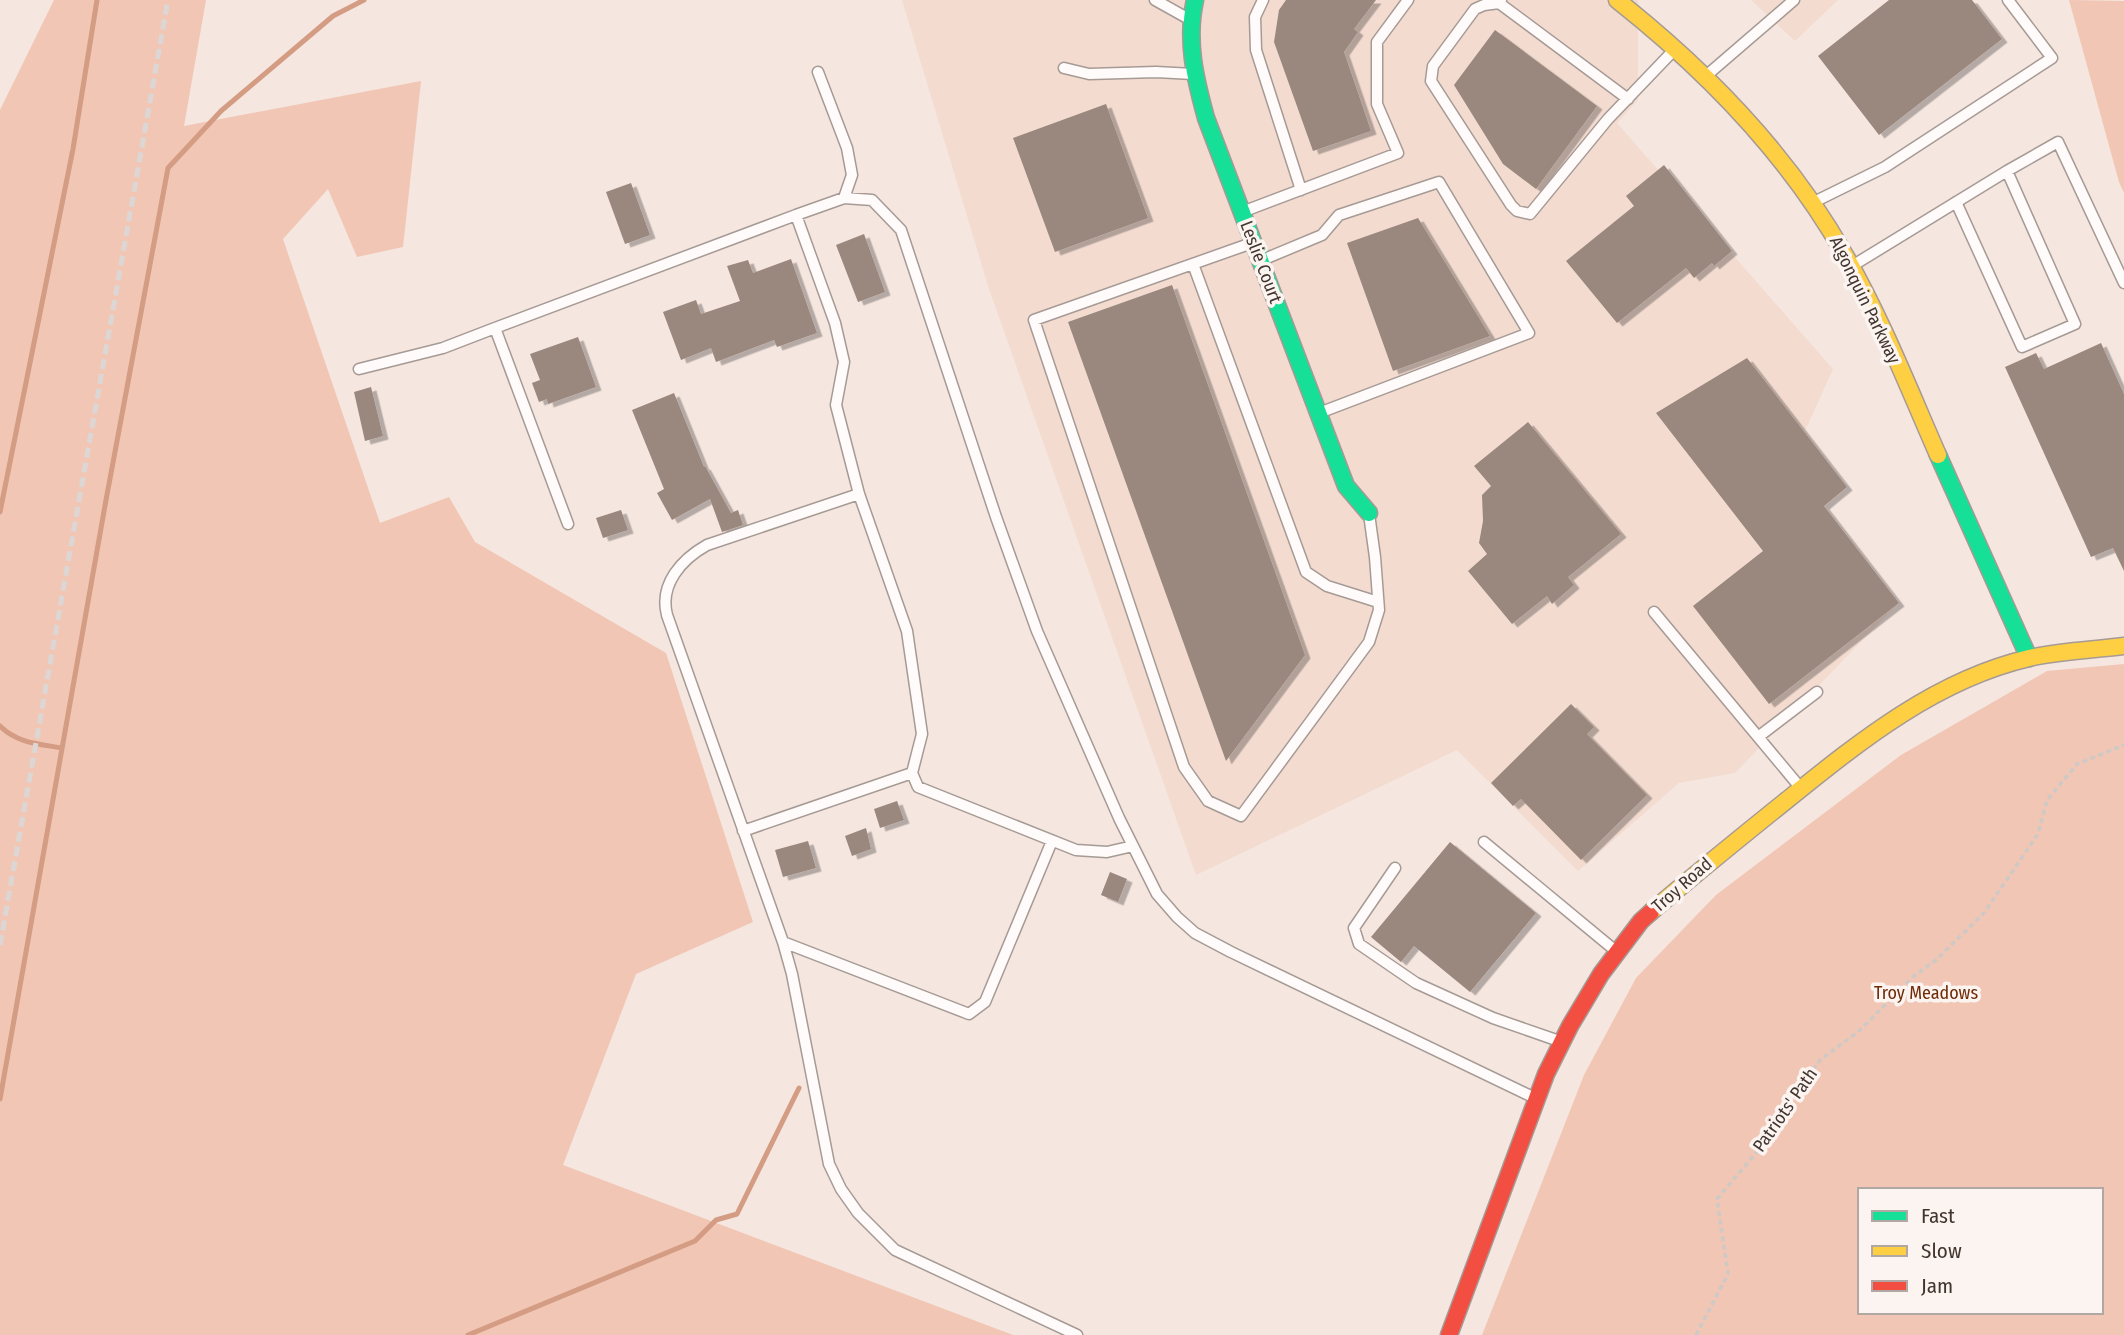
<svg xmlns="http://www.w3.org/2000/svg" width="2124" height="1335" viewBox="0 0 2124 1335" font-family="'Fira Sans Condensed',sans-serif">
	<style>
		.built { fill: #f3dbd0 }
		.green { fill: #f1c6b4; fill-rule: evenodd }
		.lines { fill: none; stroke-linecap: round; stroke-linejoin: round }
		.stream { stroke: #d39c83; stroke-width: 5 }
		.building { fill: #9a877e; filter: url(#shadow) }
		.lane-casing { stroke: #a69a95; stroke-width: 13 }
		.fast-casing { stroke: #a69a95; stroke-width: 19 }
		.slow-casing { stroke: #a69a95; stroke-width: 19 }
		.jam-casing { stroke: #a69a95; stroke-width: 19 }
		.path { stroke: #cfc9c6; stroke-width: 3.5; stroke-dasharray: 5 3.5; stroke-linecap: butt }
		.lane { stroke: #fefbfa; stroke-width: 10 }
		.fast { stroke: #16e098; stroke-width: 16 }
		.slow { stroke: #ffcf43; stroke-width: 16 }
		.jam { stroke: #f24e42; stroke-width: 16 }
		.rail { stroke: #dcd7d5; stroke-width: 5; stroke-dasharray: 10 5; stroke-linecap: butt }
		.labels { text-anchor: middle; stroke-width: 7; stroke-linejoin: round; paint-order: stroke }
		.street-label { font-size: 18px; fill: #42352f; stroke: #fbf4f1 }
		.park-label { font-size: 18px; fill: #6f2c07; stroke: #fbf4f1 }
	</style>
	<defs>
		<filter id="shadow"><feDropShadow dx="5.5" dy="3.5" stdDeviation="0" flood-color="#0004"/></filter>
	</defs>
	<rect width="100%" height="100%" fill="#f5e6df"/>
	<path class="built" d="M 902,0 L 1638,0 L 1638,100 L 1617,123 L 1833,369 L 1805,431 L 1844,485 L 1821,504 L 1898,603 L 1735,773 L 1679,783 L 1578,871 L 1457,750 L 1196,875 L 989,289 Z
		M 1751,0 L 1838,0 L 1795,41 Z"/>
	<path class="green" d="M 54,0 L 206,0 L 184,126 L 421,81 L 403,247 L 357,257 L 328,189 L 283,239 L 380,523 L 449,497 L 475,542 L 666,653 L 753,922 L 636,974 L 563,1165 L 1013,1335 L 0,1335 L 0,110 Z
		M 2069,0 L 2124,1 L 2124,193 L 2119,182 Z
		M 2124,664 L 2124,1335 L 1482,1335 L 1584,1075 L 1636,978 L 1716,895 L 1901,755 L 2047,671 ZM 1860,1190 L 2101,1190 L 2101,1312 L 1860,1312 Z"/>
	<g class="lines">
		<path class="stream" d="M 0,512 L 73,149 L 97,0
			M 0,726 C 17,743 39,744 62,748
			M 0,1099 L 106,500 L 168,168 L 221,111 L 333,16 L 364,0
			M 468,1335 L 695,1241 L 716,1220 L 737,1214 L 799,1088"/>
	</g>
	<path class="building" d="M 1286,0 L 1376,0 L 1354,29 L 1358,32 L 1344,52 L 1371,131 L 1313,151 L 1274,42 L 1279,10 Z
		M 1889,0 L 1972,0 L 2002,39 L 1879,135 L 1818,56 Z
		M 1495,30 L 1597,106 L 1536,189 L 1503,164 L 1454,85 Z
		M 1106,104 L 1148,218 L 1055,252 L 1013,138 Z
		M 1664,165 L 1732,251 L 1714,266 L 1712,263 L 1694,278 L 1686,268 L 1617,323 L 1566,261 L 1634,206 L 1626,196 Z
		M 631,183 L 650,235 L 625,244 L 606,192 Z
		M 1418,218 L 1490,336 L 1393,371 L 1347,243 Z
		M 864,234 L 885,292 L 858,302 L 836,245 Z
		M 791,259 L 817,333 L 777,347 L 774,340 L 716,362 L 711,348 L 681,360 L 663,312 L 696,300 L 701,314 L 740,301 L 727,266 L 748,260 L 753,273 Z
		M 1172,285 L 1305,655 L 1226,761 L 1068,322 Z
		M 578,337 L 596,387 L 548,404 L 547,399 L 539,402 L 532,383 L 540,380 L 530,354 Z
		M 2101,343 L 2124,394 L 2124,571 L 2113,548 L 2091,557 L 2005,367 L 2036,353 L 2044,369 Z
		M 1747,358 L 1847,487 L 1824,506 L 1899,603 L 1769,704 L 1693,606 L 1763,551 L 1656,413 Z
		M 371,387 L 383,436 L 365,441 L 354,392 Z
		M 674,393 L 704,467 L 705,466 L 731,513 L 738,510 L 743,525 L 722,532 L 710,499 L 672,520 L 657,493 L 664,489 L 632,410 Z
		M 1528,422 L 1621,534 L 1568,577 L 1574,585 L 1552,604 L 1547,596 L 1512,624 L 1468,571 L 1487,554 L 1479,543 L 1483,521 L 1482,495 L 1491,486 L 1474,466 Z
		M 621,510 L 628,530 L 603,538 L 596,518 Z
		M 1571,704 L 1594,727 L 1587,734 L 1647,795 L 1581,860 L 1521,799 L 1513,806 L 1491,783 Z
		M 897,801 L 904,820 L 880,828 L 874,809 Z
		M 866,828 L 871,849 L 852,856 L 845,836 Z
		M 808,841 L 816,868 L 783,877 L 775,850 Z
		M 1450,842 L 1536,913 L 1470,992 L 1414,946 L 1401,962 L 1371,937 Z
		M 1110,872 L 1127,879 L 1118,902 L 1101,895 Z"/>
	<g class="lines">
		<g class="lane-casing">
			<path id="lane" d="M 1155,0 L 1189,19
				M 1263,0 L 1255,17 L 1256,50 L 1301,190
				M 1501,0 L 1499,3 L 1484,5 L 1475,9 L 1433,66 L 1431,81 L 1511,205 L 1517,211 L 1530,214 L 1608,119 L 1675,49
				M 1499,3 L 1628,99
				M 1064,68 L 1089,74 L 1156,72 L 1193,74
				M 818,72 L 847,148 L 852,175 L 844,198
				M 1707,75 L 1794,0
				M 1814,202 L 1885,167 L 2052,58 L 2008,0
				M 1956,202 L 2022,347 L 2075,324 L 2007,171
				M 1242,212 L 1398,153 L 1377,104 L 1377,42 L 1408,0
				M 1252,243 L 1034,320 L 1184,767 L 1208,801 L 1241,816 L 1369,642 L 1379,610 L 1375,557 L 1369,514
				M 1262,260 L 1322,235 L 1339,215 L 1439,182 L 1529,333 L 1319,413
				M 1193,264 L 1306,572 L 1327,586 L 1378,602
				M 1852,266 L 2007,171 L 2058,142 L 2124,283
				M 359,369 L 443,348 L 495,328
				M 859,494 L 707,545 C 682,559 659,584 667,615 L 783,942 L 792,974 L 829,1164 L 841,1189 L 858,1213 L 895,1250 L 1077,1335
				M 568,524 L 495,328 L 796,215
				M 1654,612 L 1799,786
				M 1758,737 L 1817,692
				M 743,831 L 912,773
				M 1484,842 L 1617,952
				M 1133,846 L 1107,852 L 1076,850 L 918,787 L 912,773 L 922,734 L 907,631 L 859,494 L 836,405 L 844,362 L 835,323 L 796,215 L 844,198 L 872,200 L 901,230 L 996,517 L 1037,631 L 1119,818 L 1157,894 L 1177,917 L 1195,933 L 1231,952 L 1537,1099
				M 1395,868 L 1354,928 L 1359,944 L 1416,983 L 1493,1018 L 1562,1042
				M 783,942 L 969,1014 L 985,1002 L 1052,841"/>
		</g>
		<g class="fast-casing">
			<path id="fast" d="M 1195,0 C 1186,41 1195,78 1206,118 L 1346,486 L 1369,513
				M 1938,455 L 2029,658"/>
		</g>
		<g class="slow-casing">
			<path id="slow" d="M 1617,0 C 1708,72 1789,155 1846,257 C 1882,320 1909,389 1938,455
				M 1651,912 C 1695,874 1741,837 1787,800 C 1859,742 1935,680 2029,658 C 2059,651 2093,650 2124,646"/>
		</g>
		<g class="jam-casing">
			<path id="jam" d="M 1449,1335 L 1546,1074 L 1570,1026 L 1601,974 L 1641,921 L 1651,912"/>
		</g>
		<path class="path" d="M 1696,1335 L 1728,1274 L 1717,1199 L 1766,1141 L 1785,1108 L 1820,1060 L 1859,1031 L 1914,976 L 1936,960 L 1984,913 L 2038,834 L 2047,800 L 2077,764 L 2124,745"/>
		<use href="#lane" class="lane"/>
		<use href="#fast" class="fast"/>
		<use href="#slow" class="slow"/>
		<use href="#jam" class="jam"/>
		<path class="rail" d="M 0,945 L 168,0"/>
	</g>
	<g class="labels">
		<g class="street-label">
			<text transform="translate(1261 262) rotate(69)" y="6">Leslie Court</text>
			<text transform="translate(1865 300) rotate(64)" y="6">Algonquin Parkway</text>
			<text transform="translate(1682 885) rotate(-41)" y="6">Troy Road</text>
			<text transform="translate(1785 1110) rotate(-55)" y="6">Patriots' Path</text>
		</g>
		<g class="park-label">
			<text x="1926" y="999">Troy Meadows</text>
		</g>
	</g>
	<rect x="1858" y="1188" width="245" height="126" fill="#fbf4f1" stroke="#b1a8a3" stroke-width="2"/>
	<rect x="1872" y="1211" width="35" height="10" fill="#16e098" stroke="#b1a8a3" stroke-width="2"/>
	<text x="1921" y="1223" font-size="21" fill="#42352f">Fast</text>
	<rect x="1872" y="1246" width="35" height="10" fill="#ffcf43" stroke="#b1a8a3" stroke-width="2"/>
	<text x="1921" y="1258" font-size="21" fill="#42352f">Slow</text>
	<rect x="1872" y="1281" width="35" height="10" fill="#f24e42" stroke="#b1a8a3" stroke-width="2"/>
	<text x="1921" y="1293" font-size="21" fill="#42352f">Jam</text>
</svg>
